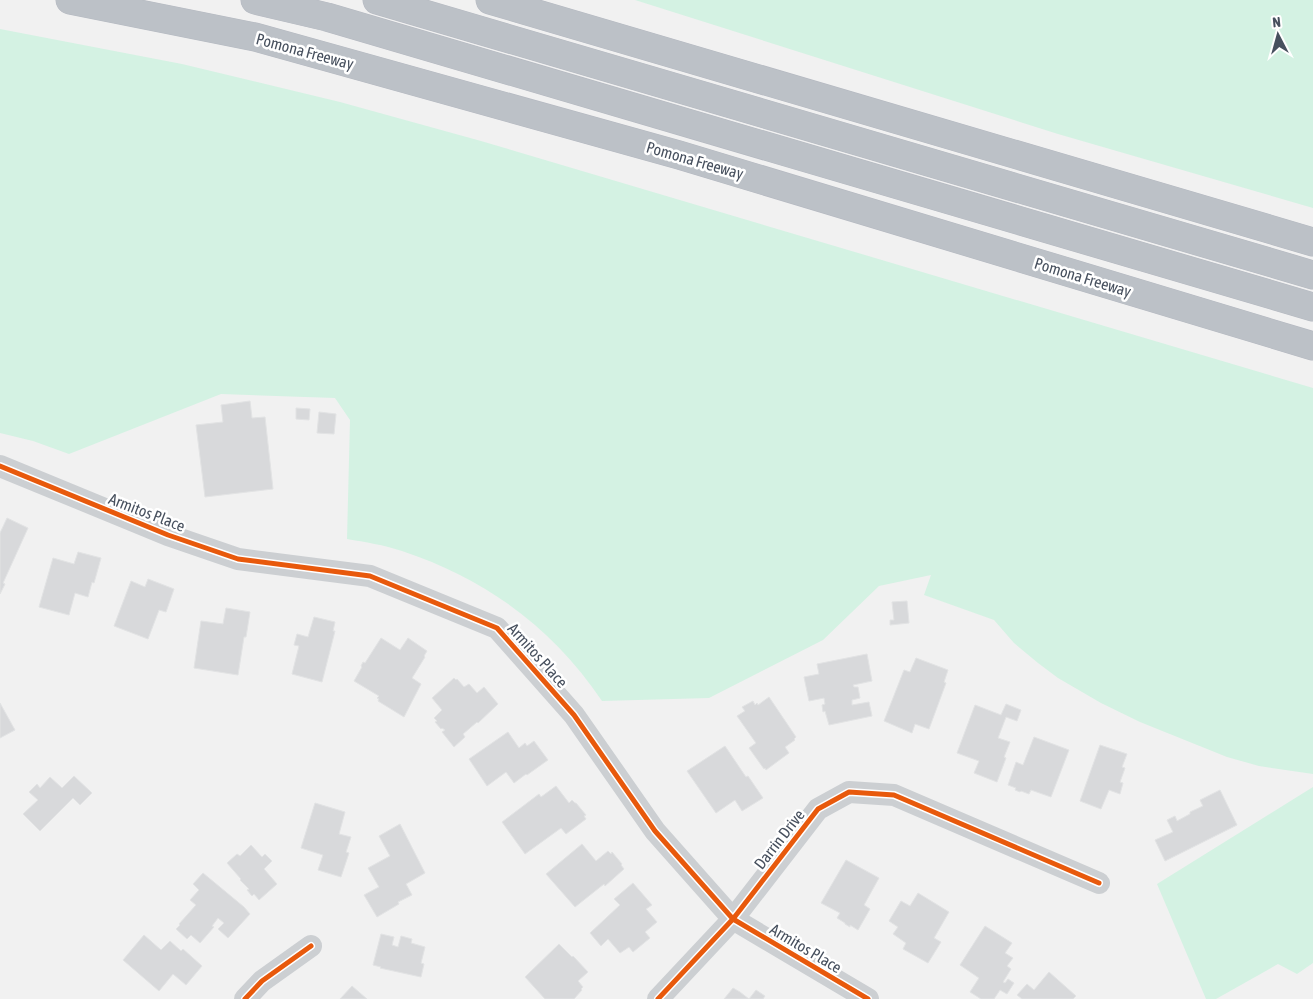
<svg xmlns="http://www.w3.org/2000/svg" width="1313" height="999" viewBox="0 0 1313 999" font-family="'Asap Condensed',sans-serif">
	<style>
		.green { fill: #d4f2e3 }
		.building { fill: #d8d9db; stroke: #e2e3e4 }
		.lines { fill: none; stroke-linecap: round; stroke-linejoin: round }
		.highway-casing { stroke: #b5b9c1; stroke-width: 29 }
		.street { stroke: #cccfd2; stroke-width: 22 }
		.highway { stroke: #bcc1c7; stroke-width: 28 }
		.cycleway-casing { stroke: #fff; stroke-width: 8 }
		.cycleway { stroke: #e8590c; stroke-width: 5 }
		.labels { text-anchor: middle; stroke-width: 5; stroke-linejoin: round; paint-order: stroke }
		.street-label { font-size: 16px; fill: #47505e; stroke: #fff }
	</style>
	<rect width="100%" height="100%" fill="#f1f1f1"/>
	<path class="green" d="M 635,0 L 1313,0 L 1313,208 L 1058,134 Z
		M 0,29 L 182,64 L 340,102 L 481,141 L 1313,388 L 1313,774 L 1259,766 L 1227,757 L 1140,722 L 1101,703 L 1058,678 L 1038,663 L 1014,643 L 994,620 L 924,595 L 931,575 L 879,586 L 823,640 L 709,698 L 602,701 C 553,628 486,579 402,551 C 384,545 365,542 347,539 L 350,420 L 335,398 L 221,394 L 69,454 L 33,441 L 0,433 Z
		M 1313,787 L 1313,963 L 1297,974 L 1278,964 L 1216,999 L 1206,999 L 1157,884 Z"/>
	<path class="building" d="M 250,401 L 252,418 L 265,417 L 273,489 L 205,497 L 196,425 L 223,422 L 221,405 Z
		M 296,408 L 310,409 L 309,420 L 296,419 Z
		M 319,412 L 336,414 L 334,434 L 317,433 Z
		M 7,518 L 28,528 L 3,583 L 5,584 L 0,594 L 0,533 Z
		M 78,552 L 101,558 L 94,583 L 92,582 L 88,597 L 75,593 L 69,615 L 39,607 L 53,558 L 74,564 Z
		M 148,579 L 174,589 L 166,612 L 159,610 L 148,639 L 114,626 L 131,581 L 145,587 Z
		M 907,601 L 909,623 L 890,625 L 890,620 L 894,620 L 892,602 Z
		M 226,608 L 250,612 L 246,637 L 244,637 L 238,675 L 194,668 L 201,621 L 223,624 Z
		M 314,617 L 335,622 L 333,631 L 335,631 L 322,682 L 292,674 L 299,646 L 294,645 L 297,634 L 308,637 Z
		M 381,638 L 400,650 L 408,638 L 427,651 L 424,656 L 425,657 L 412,678 L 421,684 L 404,717 L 378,701 L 379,699 L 377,698 L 379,696 L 354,681 L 362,667 L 361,666 L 363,662 L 365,663 Z
		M 867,654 L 872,681 L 853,685 L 854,687 L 858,687 L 860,698 L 852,700 L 852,705 L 869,702 L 872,716 L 829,725 L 825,711 L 823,712 L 822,705 L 825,704 L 824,698 L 809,701 L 804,677 L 819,674 L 817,664 Z
		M 916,658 L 948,670 L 944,682 L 946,683 L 929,729 L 915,724 L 912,733 L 884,721 L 904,670 L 910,672 Z
		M 454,678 L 456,680 L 457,679 L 464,687 L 469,684 L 477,693 L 484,687 L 498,704 L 478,723 L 477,722 L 463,734 L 465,737 L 454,747 L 442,732 L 445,730 L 442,728 L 441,729 L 435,722 L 437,721 L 434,718 L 442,710 L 432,698 Z
		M 769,697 L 796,737 L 794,739 L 795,740 L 785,747 L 789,753 L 766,770 L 765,768 L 764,769 L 749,748 L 756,743 L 737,716 L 745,711 L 742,707 L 753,701 L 755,705 L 757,703 L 758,705 Z
		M 0,703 L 15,730 L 0,738 Z
		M 1006,704 L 1021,710 L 1017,721 L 1006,717 L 998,738 L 1010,742 L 1004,757 L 1006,758 L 997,782 L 974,773 L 979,761 L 957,753 L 975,705 L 1001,715 Z
		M 508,732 L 519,748 L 525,743 L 527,746 L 534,741 L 548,760 L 527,775 L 526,774 L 514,783 L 506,772 L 487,786 L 469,759 Z
		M 1034,737 L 1069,750 L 1051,797 L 1031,790 L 1029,794 L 1021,791 L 1020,792 L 1015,790 L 1016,788 L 1008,785 L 1016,762 L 1023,765 Z
		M 1100,745 L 1127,754 L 1122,767 L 1125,768 L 1120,782 L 1123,783 L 1120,794 L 1109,790 L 1101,809 L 1080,801 Z
		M 725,746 L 746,777 L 748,776 L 763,798 L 742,811 L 735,800 L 716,813 L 687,771 Z
		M 74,776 L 92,793 L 80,805 L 73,798 L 40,831 L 23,814 L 38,800 L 29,792 L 37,784 L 40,788 L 50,777 L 62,788 Z
		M 556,786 L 569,803 L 572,800 L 575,803 L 576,803 L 586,815 L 584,816 L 586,819 L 566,834 L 561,828 L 525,854 L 502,822 L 539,794 L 541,797 Z
		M 1220,790 L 1237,825 L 1165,861 L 1155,840 L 1173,832 L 1167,820 L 1175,816 L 1177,821 L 1190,814 L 1190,812 L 1203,806 L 1200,800 Z
		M 315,803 L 345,812 L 339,834 L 351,837 L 346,852 L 349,853 L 341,877 L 318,870 L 323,855 L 301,848 Z
		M 400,824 L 425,873 L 406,884 L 412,895 L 398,902 L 399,904 L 377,917 L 364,895 L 379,887 L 368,868 L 390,856 L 379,836 Z
		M 582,844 L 596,861 L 608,851 L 611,854 L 612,852 L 622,864 L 621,865 L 624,869 L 605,886 L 604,884 L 575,907 L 546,874 Z
		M 251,845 L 262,857 L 265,854 L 272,861 L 264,869 L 277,884 L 259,900 L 254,894 L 252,896 L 247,890 L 249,889 L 240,880 L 241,879 L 227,863 L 237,854 L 240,856 Z
		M 846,860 L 879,878 L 864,905 L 870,909 L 858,930 L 850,925 L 850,927 L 845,924 L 845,923 L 837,918 L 840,913 L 821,903 Z
		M 203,873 L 244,907 L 250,914 L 228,938 L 218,929 L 224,923 L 218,918 L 212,926 L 214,927 L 200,943 L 191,935 L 187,939 L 176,929 L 180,925 L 179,924 L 196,905 L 190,900 L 199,890 L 193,884 Z
		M 633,883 L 652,905 L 646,909 L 657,922 L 645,932 L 650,938 L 633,952 L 629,947 L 620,953 L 608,939 L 601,946 L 590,933 L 620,905 L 614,899 Z
		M 918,893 L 949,912 L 934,938 L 941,942 L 928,963 L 903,949 L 906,943 L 893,934 L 898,927 L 889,921 L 901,901 L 910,906 Z
		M 985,926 L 1012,943 L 1005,953 L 1013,958 L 1007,966 L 1011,969 L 1003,982 L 1005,983 L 1008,979 L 1014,983 L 1007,994 L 1000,990 L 994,999 L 981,999 L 970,992 L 979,978 L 960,965 Z
		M 381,934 L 394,937 L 392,945 L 398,947 L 401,936 L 412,939 L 411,943 L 425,947 L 421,963 L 424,964 L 421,977 L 380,968 L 381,967 L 373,965 Z
		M 144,935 L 161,950 L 170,941 L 181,951 L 183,949 L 202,966 L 186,985 L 173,974 L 159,991 L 123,960 Z
		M 559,944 L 572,957 L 573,956 L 588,972 L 578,981 L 583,987 L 581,989 L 582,990 L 574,999 L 545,999 L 525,977 Z
		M 1049,972 L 1076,996 L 1073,999 L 1022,999 L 1017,995 L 1027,984 L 1034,990 Z
		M 352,986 L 367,999 L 340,999 Z
		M 733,988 L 740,992 L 749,999 L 724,999 Z
		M 756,990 L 765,996 L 763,999 L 749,999 Z"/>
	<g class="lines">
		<g class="highway-casing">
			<path id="highway" d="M 70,0 L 255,37 L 679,155 L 1313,346
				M 255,0 L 327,17 L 1313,307
				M 377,0 L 1313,275
				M 490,0 L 1313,242"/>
		</g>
		<path class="street" d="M 0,466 L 168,535 L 238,559 L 370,576 L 497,628 L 574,715 L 655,831 L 733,919 L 868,999
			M 245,999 L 262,981 L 311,946
			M 658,999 L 733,919 L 818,809 L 849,792 L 894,795 L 1099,883"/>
		<use href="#highway" class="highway"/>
		<g class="cycleway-casing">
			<path id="cycleway" d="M 0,466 L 168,535 L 238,559 L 370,576 L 497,628 L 574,715 L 655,831 L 733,919 L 868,999
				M 245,999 L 262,981 L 311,946
				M 658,999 L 733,919 L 818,809 L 849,792 L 894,795 L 1099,883"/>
		</g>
		<use href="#cycleway" class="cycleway"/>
	</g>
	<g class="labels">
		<g class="street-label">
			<text transform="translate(305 51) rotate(15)" y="6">Pomona Freeway</text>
			<text transform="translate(695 160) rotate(16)" y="6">Pomona Freeway</text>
			<text transform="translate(1083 277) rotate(17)" y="6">Pomona Freeway</text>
			<text transform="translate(147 512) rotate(21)" y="6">Armitos Place</text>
			<text transform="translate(538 655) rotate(48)" y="6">Armitos Place</text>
			<text transform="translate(779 839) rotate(-52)" y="6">Darrin Drive</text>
			<text transform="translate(806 948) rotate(31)" y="6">Armitos Place</text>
		</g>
	</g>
	<g transform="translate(1278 35) rotate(354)" stroke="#ffffff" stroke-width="4" paint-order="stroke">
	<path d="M0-4L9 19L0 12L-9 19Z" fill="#47505e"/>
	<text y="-8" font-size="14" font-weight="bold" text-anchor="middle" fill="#47505e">N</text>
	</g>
</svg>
